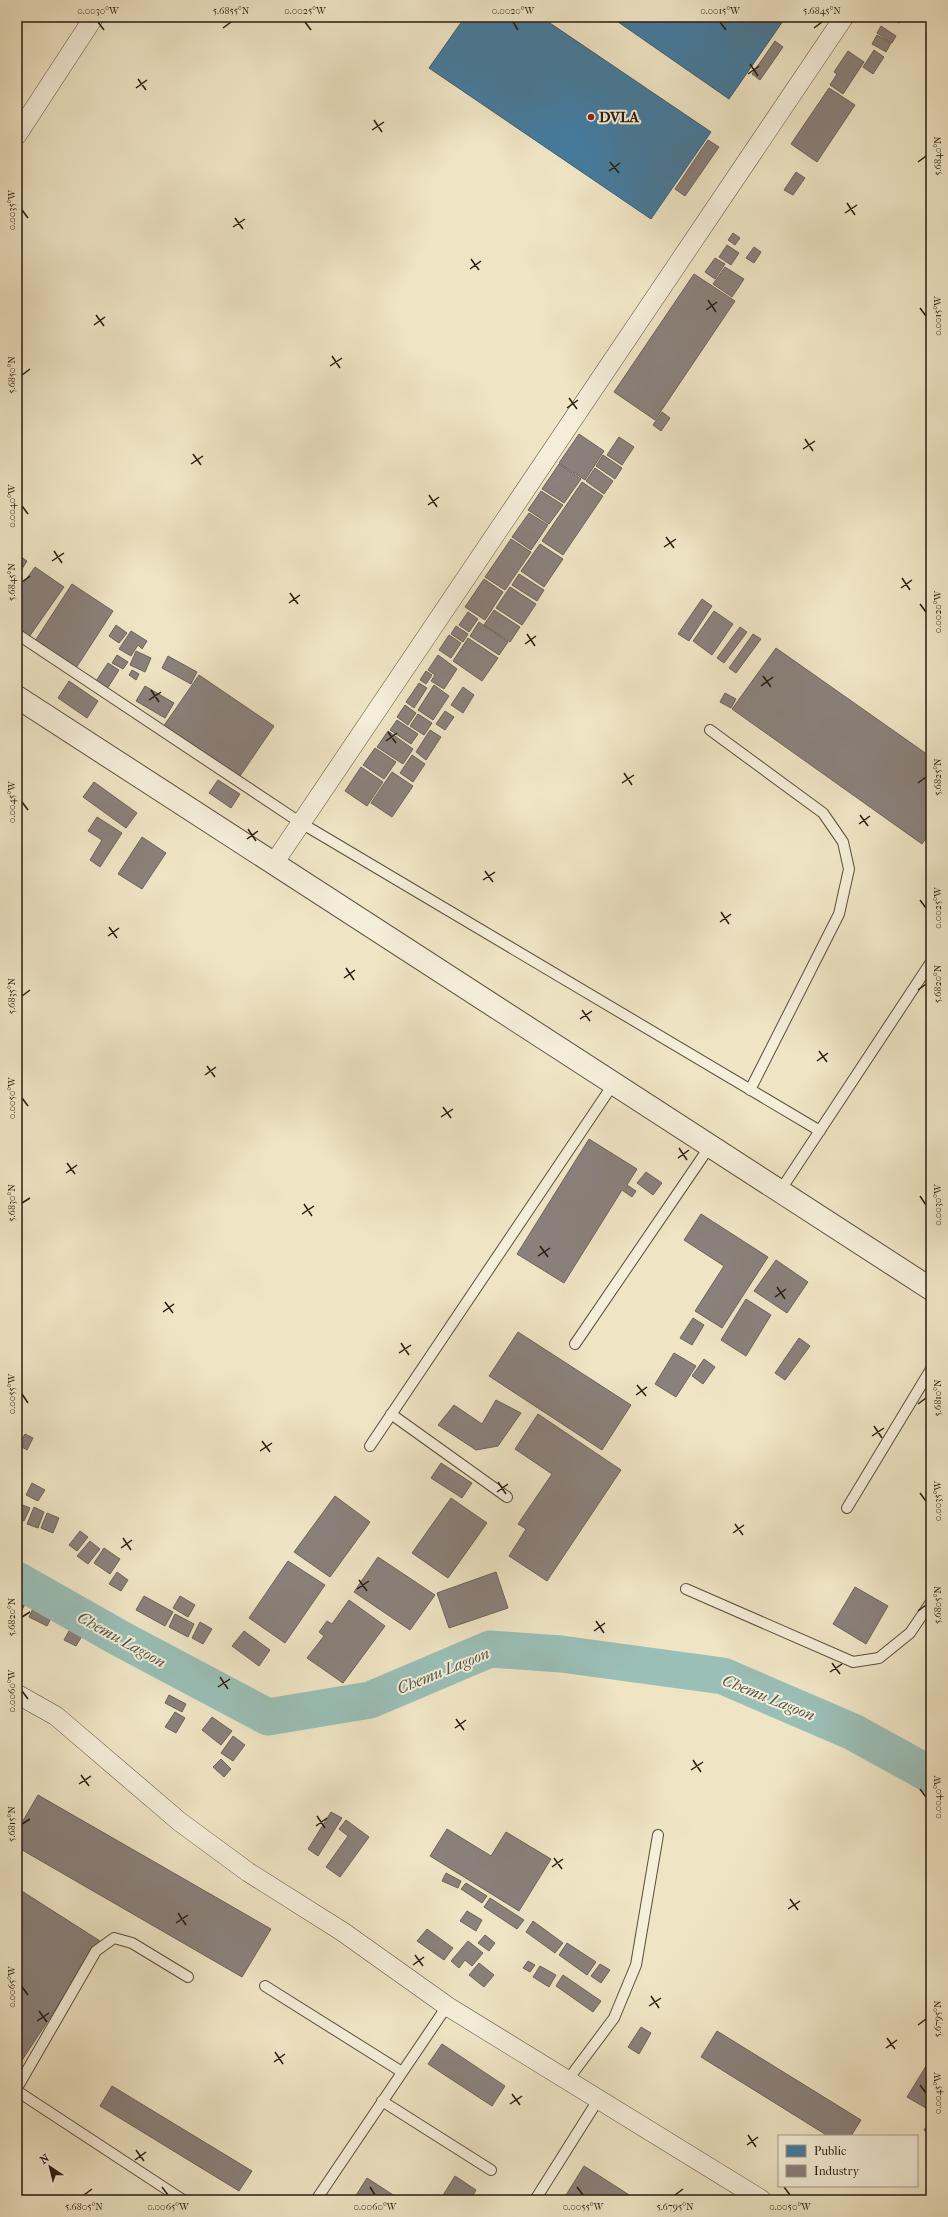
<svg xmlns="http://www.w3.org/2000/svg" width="948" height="2217" viewBox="0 0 948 2217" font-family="'IM FELL French Canon',serif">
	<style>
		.public { fill: #457b9d; stroke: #3c5e72 }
		.industry { fill: #8a817c; stroke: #6d635b }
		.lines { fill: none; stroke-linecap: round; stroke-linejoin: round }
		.river { stroke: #9abfb7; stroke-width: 37 }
		.service-casing { stroke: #5a4e3c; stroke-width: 12 }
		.minor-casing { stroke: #5a4e3c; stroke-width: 20 }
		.tertiary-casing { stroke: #5a4e3c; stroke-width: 24 }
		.service { stroke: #f5eed9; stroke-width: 10 }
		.minor { stroke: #f5eed9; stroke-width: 19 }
		.tertiary { stroke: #f5eed9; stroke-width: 22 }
		.ticks { fill: none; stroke: #281c0e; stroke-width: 1.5 }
		.poi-dot { fill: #8f2418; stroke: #f5eed9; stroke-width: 1.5 }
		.labels { text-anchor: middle; stroke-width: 4; stroke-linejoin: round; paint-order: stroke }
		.poi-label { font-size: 15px; font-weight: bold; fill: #281c0e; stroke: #f5eed9; text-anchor: start }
		.water-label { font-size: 16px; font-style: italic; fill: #505549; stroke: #f5eed9 }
		.neatline { fill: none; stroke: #281c0e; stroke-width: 1.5 }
		.ticks-label { font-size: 10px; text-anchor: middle; fill: #281c0e }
	</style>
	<rect width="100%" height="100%" fill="#efe5c5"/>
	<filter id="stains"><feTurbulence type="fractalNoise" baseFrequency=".005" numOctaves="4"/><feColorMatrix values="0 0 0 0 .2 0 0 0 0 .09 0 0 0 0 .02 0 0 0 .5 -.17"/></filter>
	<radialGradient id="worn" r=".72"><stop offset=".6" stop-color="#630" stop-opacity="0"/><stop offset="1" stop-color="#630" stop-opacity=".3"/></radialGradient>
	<path class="public" d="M 465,17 L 541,17 L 711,132 L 651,219 L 429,68 Z
		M 611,17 L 776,17 L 783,21 L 729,99 Z"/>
	<path class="industry" d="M 889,17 L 902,17 L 899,23 Z
		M 881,26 L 896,36 L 892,43 L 877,33 Z
		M 877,35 L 891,43 L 886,52 L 872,44 Z
		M 775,41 L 783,47 L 760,80 L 752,74 Z
		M 874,50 L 884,57 L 873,74 L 863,67 Z
		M 848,51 L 864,62 L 843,94 L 830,85 L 837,74 L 834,72 Z
		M 829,88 L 855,105 L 817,162 L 791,144 Z
		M 708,140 L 719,147 L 685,196 L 675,189 Z
		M 796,172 L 805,178 L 793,195 L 784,190 Z
		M 733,233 L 740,238 L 735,245 L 728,240 Z
		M 727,245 L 739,253 L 731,265 L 719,257 Z
		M 754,247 L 761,252 L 754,263 L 746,258 Z
		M 715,258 L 725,264 L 715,279 L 705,272 Z
		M 725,267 L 744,279 L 732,297 L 713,284 Z
		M 694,274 L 735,301 L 655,420 L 614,392 Z
		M 662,412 L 670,418 L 661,431 L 653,425 Z
		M 579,434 L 604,451 L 585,480 L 559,463 Z
		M 619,437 L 634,447 L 622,465 L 607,455 Z
		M 603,455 L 622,468 L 615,479 L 596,466 Z
		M 559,464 L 581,479 L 564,503 L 542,489 Z
		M 595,468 L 613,481 L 604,494 L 586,481 Z
		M 582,482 L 603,496 L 563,555 L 542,541 Z
		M 541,491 L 563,505 L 549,524 L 528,510 Z
		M 529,513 L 548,525 L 531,550 L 512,537 Z
		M 511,539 L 531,552 L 505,590 L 485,577 Z
		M 540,544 L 563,559 L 544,587 L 521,571 Z
		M 17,554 L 27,561 L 17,577 Z
		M 35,567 L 64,587 L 29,637 L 17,629 L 17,592 Z
		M 519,574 L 544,590 L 537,601 L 512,585 Z
		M 484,579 L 503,592 L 485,620 L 465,607 Z
		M 72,584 L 113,611 L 76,668 L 35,641 Z
		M 510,587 L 536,604 L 522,625 L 496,608 Z
		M 702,599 L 712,606 L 689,641 L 678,634 Z
		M 494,610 L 520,627 L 510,642 L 484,625 Z
		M 714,611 L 733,624 L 712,655 L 693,641 Z
		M 468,612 L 478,619 L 469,632 L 459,625 Z
		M 479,622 L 508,642 L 499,655 L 470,636 Z
		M 116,625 L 127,633 L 119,643 L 109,636 Z
		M 456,626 L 468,634 L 463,642 L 451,634 Z
		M 740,627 L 747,632 L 724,663 L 717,658 Z
		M 131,631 L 147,641 L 142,649 L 138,645 L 131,656 L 119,649 Z
		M 753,634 L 761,639 L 736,673 L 729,668 Z
		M 449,635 L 461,643 L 451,658 L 439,650 Z
		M 468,638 L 498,658 L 482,681 L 453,661 Z
		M 776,648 L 931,757 L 931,831 L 922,844 L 732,709 Z
		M 136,651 L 151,658 L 145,672 L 130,665 Z
		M 117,655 L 128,662 L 123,669 L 112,663 Z
		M 438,655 L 457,669 L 444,689 L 431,681 L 435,675 L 428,670 Z
		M 168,656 L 197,672 L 191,684 L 162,668 Z
		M 108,663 L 119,670 L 107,689 L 96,681 Z
		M 132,670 L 139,674 L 136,680 L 129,675 Z
		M 426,671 L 432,675 L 426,684 L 420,680 Z
		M 199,675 L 274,726 L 238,779 L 163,727 Z
		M 69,681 L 98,701 L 87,718 L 58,698 Z
		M 419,683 L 427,688 L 414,708 L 406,702 Z
		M 434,685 L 449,696 L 433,720 L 418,710 Z
		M 145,686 L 174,703 L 165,718 L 136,701 Z
		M 463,687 L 474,695 L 463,713 L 451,705 Z
		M 725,693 L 736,699 L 731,708 L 720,702 Z
		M 405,705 L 416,713 L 408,725 L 397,717 Z
		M 445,711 L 454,717 L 445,730 L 436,724 Z
		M 418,714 L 432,723 L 424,735 L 410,726 Z
		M 397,720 L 418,734 L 411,744 L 390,730 Z
		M 430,730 L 441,737 L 426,760 L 416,752 Z
		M 388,731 L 413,749 L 403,764 L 377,747 Z
		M 17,741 L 22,745 L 17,753 Z
		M 375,748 L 396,762 L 384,779 L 363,765 Z
		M 412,755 L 425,764 L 413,782 L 400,773 Z
		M 361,767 L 383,782 L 367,806 L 345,791 Z
		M 392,772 L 413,786 L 392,817 L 371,803 Z
		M 218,780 L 240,794 L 231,808 L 209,793 Z
		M 94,782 L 137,813 L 126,828 L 83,797 Z
		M 97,817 L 122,833 L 100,867 L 90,860 L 102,840 L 88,831 Z
		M 142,837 L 166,853 L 142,889 L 118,874 Z
		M 589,1139 L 637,1169 L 627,1185 L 636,1191 L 632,1197 L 622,1190 L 564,1283 L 517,1254 Z
		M 646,1172 L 662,1183 L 653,1195 L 637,1183 Z
		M 701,1214 L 768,1257 L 722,1328 L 695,1311 L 724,1266 L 684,1240 Z
		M 776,1260 L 808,1282 L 787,1313 L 754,1291 Z
		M 746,1299 L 771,1315 L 746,1356 L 721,1340 Z
		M 693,1318 L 704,1325 L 692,1345 L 680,1338 Z
		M 518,1332 L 631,1405 L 602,1450 L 489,1376 Z
		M 799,1338 L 810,1346 L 785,1380 L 775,1373 Z
		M 674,1353 L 696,1366 L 676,1397 L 655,1384 Z
		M 704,1359 L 715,1367 L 703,1384 L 692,1376 Z
		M 496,1400 L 521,1413 L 498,1446 L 476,1450 L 438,1425 L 454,1405 L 482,1424 Z
		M 538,1414 L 621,1470 L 547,1581 L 509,1556 L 526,1529 L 518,1524 L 552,1474 L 515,1449 Z
		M 17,1424 L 20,1425 L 17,1434 Z
		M 25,1434 L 33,1438 L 27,1450 L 19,1445 Z
		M 441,1463 L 472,1483 L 462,1498 L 431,1478 Z
		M 32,1483 L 45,1490 L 38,1501 L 26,1495 Z
		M 335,1496 L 370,1522 L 330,1577 L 294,1552 Z
		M 451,1498 L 487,1523 L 448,1578 L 412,1553 Z
		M 20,1504 L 30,1508 L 24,1521 L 17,1518 Z
		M 34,1507 L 44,1512 L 38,1528 L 27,1524 Z
		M 47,1513 L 59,1518 L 53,1533 L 41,1528 Z
		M 80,1531 L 88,1537 L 77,1551 L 69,1545 Z
		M 90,1541 L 100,1549 L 88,1564 L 77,1556 Z
		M 104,1548 L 120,1559 L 110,1574 L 94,1563 Z
		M 378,1557 L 435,1595 L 410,1630 L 354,1592 Z
		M 288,1561 L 325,1585 L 285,1643 L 249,1618 Z
		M 117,1572 L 128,1580 L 121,1591 L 109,1584 Z
		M 496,1572 L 508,1608 L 449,1628 L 437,1593 Z
		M 855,1587 L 888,1606 L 866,1644 L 833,1624 Z
		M 18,1593 L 28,1598 L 19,1616 L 17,1615 Z
		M 144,1596 L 173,1612 L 165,1626 L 136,1610 Z
		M 180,1596 L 195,1605 L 188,1617 L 173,1608 Z
		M 349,1600 L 385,1626 L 343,1683 L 307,1658 L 324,1636 L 319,1632 L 327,1621 L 332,1624 Z
		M 36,1602 L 55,1610 L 47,1626 L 29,1617 Z
		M 175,1614 L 194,1624 L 188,1637 L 169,1627 Z
		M 200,1622 L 212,1629 L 203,1644 L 192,1638 Z
		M 73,1624 L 85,1631 L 76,1646 L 64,1640 Z
		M 244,1631 L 270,1650 L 259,1666 L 232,1646 Z
		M 169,1695 L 186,1704 L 182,1712 L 165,1703 Z
		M 175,1712 L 185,1718 L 176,1733 L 165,1727 Z
		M 212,1717 L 232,1731 L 221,1745 L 202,1730 Z
		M 233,1736 L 245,1745 L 233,1761 L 221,1753 Z
		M 221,1759 L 231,1769 L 224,1777 L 213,1767 Z
		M 38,1795 L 271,1929 L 242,1977 L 17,1847 L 17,1831 Z
		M 331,1812 L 342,1818 L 318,1856 L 308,1849 Z
		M 346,1820 L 369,1837 L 340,1877 L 326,1867 L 348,1836 L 339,1829 Z
		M 447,1829 L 491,1856 L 506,1832 L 551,1859 L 519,1911 L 430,1856 Z
		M 446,1873 L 461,1881 L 458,1888 L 442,1881 Z
		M 466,1883 L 487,1896 L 482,1903 L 461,1889 Z
		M 17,1888 L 100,1941 L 17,2068 Z
		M 490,1898 L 524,1920 L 517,1929 L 484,1907 Z
		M 467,1911 L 482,1920 L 476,1931 L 460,1921 Z
		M 533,1921 L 563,1943 L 555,1953 L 526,1932 Z
		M 427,1929 L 453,1948 L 444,1960 L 417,1941 Z
		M 485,1935 L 495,1943 L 489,1951 L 478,1943 Z
		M 468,1941 L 483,1953 L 472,1966 L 465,1960 L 459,1968 L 451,1961 Z
		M 567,1943 L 596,1962 L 587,1975 L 559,1955 Z
		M 528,1961 L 535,1965 L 530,1972 L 523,1968 Z
		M 479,1963 L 494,1975 L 484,1987 L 469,1975 Z
		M 600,1964 L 610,1970 L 601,1983 L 591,1976 Z
		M 540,1966 L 556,1975 L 549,1987 L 533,1977 Z
		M 563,1975 L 601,2001 L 593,2012 L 556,1986 Z
		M 641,2027 L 651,2033 L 639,2054 L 628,2047 Z
		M 717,2031 L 861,2120 L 851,2136 L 828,2136 L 701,2057 Z
		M 442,2044 L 505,2086 L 492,2106 L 428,2064 Z
		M 931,2058 L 931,2111 L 907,2097 Z
		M 112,2086 L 252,2171 L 239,2191 L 100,2106 Z
		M 931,2120 L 931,2135 L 924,2130 Z
		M 584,2166 L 634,2198 L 632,2200 L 563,2200 Z
		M 455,2176 L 476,2190 L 470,2200 L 440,2200 Z
		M 367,2178 L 401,2200 L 353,2200 Z"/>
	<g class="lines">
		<path class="river" d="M 17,1580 L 121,1639 L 268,1717 L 370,1700 L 490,1649 L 561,1654 L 723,1676 L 853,1732 L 931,1775"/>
		<g class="service-casing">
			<path id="service" d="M 17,634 L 301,823 L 820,1131
				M 710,730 L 823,813 L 843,842 L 849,869 L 839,914 L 750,1090
				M 780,1191 L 931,962
				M 575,1344 L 710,1146
				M 391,1414 L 507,1497
				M 370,1446 L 614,1083
				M 847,1508 L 931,1369
				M 686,1589 L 853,1662 L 879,1658 L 910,1633 L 931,1602
				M 265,1986 L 402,2072
				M 567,2081 L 614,2018 L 636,1965 L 658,1835
				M 17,2088 L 96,1951 L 114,1938 L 132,1943 L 188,1977
				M 17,2091 L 183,2200
				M 382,2101 L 491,2170
				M 316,2200 L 447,2006
				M 535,2200 L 598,2100"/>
		</g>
		<g class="minor-casing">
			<path id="minor" d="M 17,135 L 94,17
				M 274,863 L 844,17
				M 17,1694 L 56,1716 L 180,1822 L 248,1872 L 343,1932 L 447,2006 L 762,2200"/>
		</g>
		<g class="tertiary-casing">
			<path id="tertiary" d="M 17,697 L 931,1289"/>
		</g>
		<use href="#service" class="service"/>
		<use href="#minor" class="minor"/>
		<use href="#tertiary" class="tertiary"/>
	</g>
	<path class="ticks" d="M 98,22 L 104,30M 305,22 L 311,30M 513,22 L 518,30M 720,22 L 726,30M 223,28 L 231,22M 814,28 L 822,22M 750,64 L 758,76M 748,74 L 759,66M 138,79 L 146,90M 136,88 L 147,80M 374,120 L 382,132M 372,130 L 384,122M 610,162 L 619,173M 918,162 L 926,156M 609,171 L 620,163M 847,203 L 855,215M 22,210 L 28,218M 845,213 L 857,205M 235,218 L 243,229M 233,227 L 245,219M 471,259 L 479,270M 470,269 L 481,261M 708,300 L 716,312M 920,308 L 926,316M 706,310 L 717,302M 96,315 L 104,326M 94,325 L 105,317M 332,356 L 340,368M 330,366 L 342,358M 22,375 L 30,369M 569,398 L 577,409M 567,408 L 578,400M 805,439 L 813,451M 803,449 L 815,441M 193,454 L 201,465M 191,464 L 203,456M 429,495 L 437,507M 428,505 L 439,497M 22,506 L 28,514M 666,537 L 674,548M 664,547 L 676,539M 54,551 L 62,563M 52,561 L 64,553M 902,578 L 910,590M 22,582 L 30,576M 901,588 L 912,580M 290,593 L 298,604M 289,603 L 300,595M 920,604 L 926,612M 527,634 L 535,646M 525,644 L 536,636M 763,676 L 771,687M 761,686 L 773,677M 151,690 L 159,702M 149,700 L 161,692M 388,732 L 396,743M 386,741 L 397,733M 624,773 L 632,785M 622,783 L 634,775M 918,783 L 926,777M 22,802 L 28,810M 860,815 L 868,826M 859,824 L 870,816M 248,829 L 256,841M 247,839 L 258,831M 485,871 L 493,882M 483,880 L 495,872M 920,900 L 926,908M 721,912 L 729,924M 720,922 L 731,914M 109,927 L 117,938M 108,936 L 119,928M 346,968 L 354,980M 344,978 L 355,970M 918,990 L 926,984M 22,996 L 30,990M 582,1010 L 590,1021M 580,1019 L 592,1011M 819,1051 L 827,1062M 817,1061 L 828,1053M 207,1066 L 215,1077M 205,1075 L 216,1067M 22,1098 L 28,1106M 443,1107 L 451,1118M 441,1117 L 453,1109M 679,1148 L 687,1160M 678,1158 L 689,1150M 67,1163 L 75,1174M 66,1173 L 77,1165M 920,1196 L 926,1205M 22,1203 L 30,1198M 304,1204 L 312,1216M 302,1214 L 314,1206M 540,1246 L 548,1257M 538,1256 L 550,1248M 777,1287 L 785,1299M 775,1297 L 786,1289M 165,1302 L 173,1313M 163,1312 L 174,1304M 401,1343 L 409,1355M 399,1353 L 411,1345M 637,1385 L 646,1396M 22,1394 L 28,1403M 636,1395 L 647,1387M 918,1404 L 926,1398M 874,1426 L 882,1438M 872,1436 L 884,1428M 262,1441 L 270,1452M 260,1451 L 272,1443M 498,1482 L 506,1494M 497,1492 L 508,1484M 920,1493 L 926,1501M 735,1524 L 743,1535M 733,1533 L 744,1525M 123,1538 L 131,1550M 121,1548 L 132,1540M 359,1580 L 367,1591M 357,1589 L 369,1581M 918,1611 L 926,1605M 22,1617 L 30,1612M 596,1621 L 604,1633M 594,1631 L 605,1623M 832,1663 L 840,1674M 830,1672 L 842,1664M 220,1677 L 228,1689M 218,1687 L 230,1679M 22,1691 L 28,1699M 456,1719 L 464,1730M 455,1728 L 466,1720M 693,1760 L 701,1772M 691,1770 L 703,1762M 81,1775 L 89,1786M 79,1784 L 91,1776M 920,1789 L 926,1797M 317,1816 L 325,1828M 22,1824 L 30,1819M 316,1826 L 327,1818M 554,1858 L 562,1869M 552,1867 L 563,1859M 790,1899 L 798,1910M 788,1909 L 800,1901M 178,1913 L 186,1925M 176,1923 L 188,1915M 415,1955 L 423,1966M 413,1965 L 424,1957M 22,1987 L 28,1995M 651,1996 L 659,2008M 649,2006 L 661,1998M 39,2011 L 47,2022M 37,2021 L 49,2013M 918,2025 L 926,2019M 887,2038 L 895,2049M 886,2048 L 897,2040M 275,2052 L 283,2064M 274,2062 L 285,2054M 920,2085 L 926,2093M 512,2094 L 520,2105M 510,2104 L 522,2096M 748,2135 L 756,2147M 747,2145 L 758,2137M 136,2150 L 144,2161M 135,2160 L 146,2152M 162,2187 L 168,2195M 370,2187 L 375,2195M 577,2187 L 583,2195M 784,2187 L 790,2195M 84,2195 L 92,2189M 675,2195 L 683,2189"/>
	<circle class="poi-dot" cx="591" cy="117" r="4"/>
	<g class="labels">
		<g class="poi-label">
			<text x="599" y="122">DVLA</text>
		</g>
		<g class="water-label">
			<text transform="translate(122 1639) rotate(29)" y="6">Chemu Lagoon</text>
			<text transform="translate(443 1670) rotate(-22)" y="6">Chemu Lagoon</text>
			<text transform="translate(769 1697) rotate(22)" y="6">Chemu Lagoon</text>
		</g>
	</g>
	<rect width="948" height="2217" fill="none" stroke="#efe5c5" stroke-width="44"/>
	<rect x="778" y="2135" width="140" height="52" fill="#f5eed9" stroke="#a39a88"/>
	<rect x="786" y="2145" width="20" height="12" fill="#457b9d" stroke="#a39a88"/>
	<text x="814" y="2155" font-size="12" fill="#281c0e">Public</text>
	<rect x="786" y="2165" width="20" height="12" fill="#8a817c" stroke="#a39a88"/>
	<text x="814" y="2175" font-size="12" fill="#281c0e">Industry</text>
	<g transform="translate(50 2167) rotate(325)" stroke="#f5eed9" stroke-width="3" paint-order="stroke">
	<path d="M0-3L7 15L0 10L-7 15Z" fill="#281c0e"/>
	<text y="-6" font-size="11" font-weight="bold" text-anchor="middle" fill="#281c0e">N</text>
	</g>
	<rect x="22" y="22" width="904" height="2173" class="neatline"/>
	<g class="ticks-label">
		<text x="98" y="14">0.0030°W</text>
		<text x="231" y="14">5.6855°N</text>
		<text x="305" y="14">0.0025°W</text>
		<text x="513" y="14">0.0020°W</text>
		<text x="720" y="14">0.0015°W</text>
		<text x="822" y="14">5.6845°N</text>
		<text transform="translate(937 156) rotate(-90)" y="4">5.6840°N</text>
		<text transform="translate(11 210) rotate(-90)" y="4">0.0035°W</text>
		<text transform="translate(937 316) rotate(-90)" y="4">0.0015°W</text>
		<text transform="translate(11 375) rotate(-90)" y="4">5.6850°N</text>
		<text transform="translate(11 506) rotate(-90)" y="4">0.0040°W</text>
		<text transform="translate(11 582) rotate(-90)" y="4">5.6845°N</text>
		<text transform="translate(937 612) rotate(-90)" y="4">0.0020°W</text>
		<text transform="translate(937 777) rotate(-90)" y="4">5.6825°N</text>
		<text transform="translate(11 802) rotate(-90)" y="4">0.0045°W</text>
		<text transform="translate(937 908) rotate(-90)" y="4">0.0025°W</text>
		<text transform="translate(937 984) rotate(-90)" y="4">5.6820°N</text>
		<text transform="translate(11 996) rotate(-90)" y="4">5.6835°N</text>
		<text transform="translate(11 1098) rotate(-90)" y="4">0.0050°W</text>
		<text transform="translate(11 1203) rotate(-90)" y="4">5.6830°N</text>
		<text transform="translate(937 1205) rotate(-90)" y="4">0.0030°W</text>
		<text transform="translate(11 1394) rotate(-90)" y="4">0.0055°W</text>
		<text transform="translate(937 1398) rotate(-90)" y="4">5.6810°N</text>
		<text transform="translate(937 1501) rotate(-90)" y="4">0.0035°W</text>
		<text transform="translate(937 1605) rotate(-90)" y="4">5.6805°N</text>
		<text transform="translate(11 1617) rotate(-90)" y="4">5.6820°N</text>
		<text transform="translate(11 1691) rotate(-90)" y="4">0.0060°W</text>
		<text transform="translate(937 1797) rotate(-90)" y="4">0.0040°W</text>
		<text transform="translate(11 1824) rotate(-90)" y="4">5.6815°N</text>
		<text transform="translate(11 1987) rotate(-90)" y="4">0.0065°W</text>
		<text transform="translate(937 2019) rotate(-90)" y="4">5.6795°N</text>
		<text transform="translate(937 2093) rotate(-90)" y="4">0.0045°W</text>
		<text x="84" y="2210">5.6805°N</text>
		<text x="168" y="2210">0.0065°W</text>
		<text x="375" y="2210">0.0060°W</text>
		<text x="583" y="2210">0.0055°W</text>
		<text x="675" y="2210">5.6795°N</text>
		<text x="790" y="2210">0.0050°W</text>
	</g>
	<rect width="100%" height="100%" filter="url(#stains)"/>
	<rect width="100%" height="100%" fill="url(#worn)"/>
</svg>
